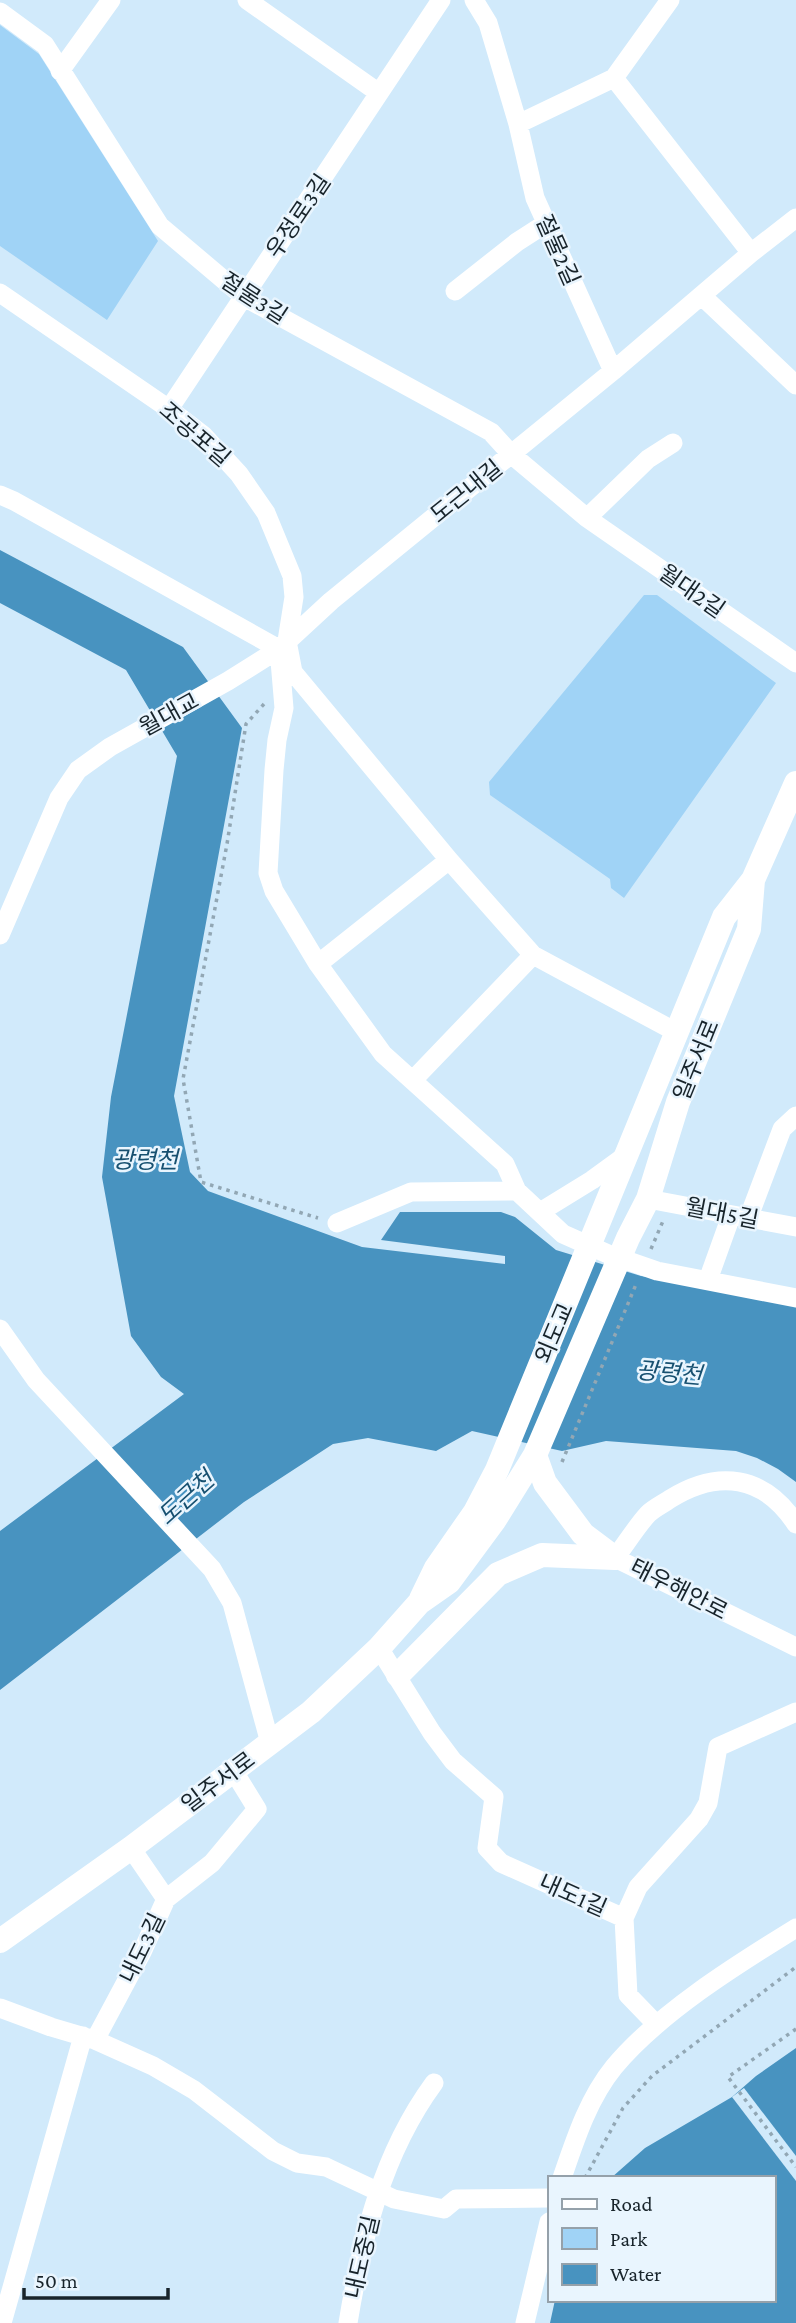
<svg xmlns="http://www.w3.org/2000/svg" width="796" height="2323" viewBox="0 0 796 2323" font-family="'Crimson Pro','Noto Sans KR',serif">
	<style>
		.green { fill: #a0d3f6 }
		.water { fill: #4893c0 }
		.pier { fill: #d1eafb }
		.lines { fill: none; stroke-linecap: round; stroke-linejoin: round }
		.path { stroke: #92a7b4; stroke-width: 3.5; stroke-dasharray: 3.5 5; stroke-linecap: butt }
		.minor { stroke: #fff; stroke-width: 19 }
		.major { stroke: #fff; stroke-width: 24 }
		.labels { text-anchor: middle; stroke-width: 5; stroke-linejoin: round; paint-order: stroke }
		.street-label { font-size: 23px; fill: #18242b; stroke: #e9f5fe }
		.water-label { font-size: 24px; font-style: italic; fill: #175070; stroke: #e9f5fe }
	</style>
	<rect width="100%" height="100%" fill="#d1eafb"/>
	<path class="green" d="M 0,25 L 39,54 L 158,241 L 107,320 L 0,246 Z
		M 644,595 L 657,595 L 776,683 L 624,898 L 611,888 L 610,879 L 490,795 L 489,782 Z"/>
	<path class="water" d="M 0,550 L 183,647 L 242,728 L 174,1096 L 190,1172 L 208,1191 L 362,1247 L 505,1264 L 505,1256 L 381,1240 L 400,1212 L 501,1212 L 515,1217 L 556,1250 L 641,1276 L 709,1286 L 796,1304 L 796,1482 L 778,1469 L 757,1458 L 736,1451 L 606,1441 L 562,1451 L 472,1431 L 436,1451 L 368,1438 L 333,1444 L 244,1502 L 0,1690 L 0,1531 L 184,1394 L 161,1377 L 131,1336 L 102,1177 L 111,1097 L 177,756 L 126,670 L 0,603 Z
		M 796,2048 L 796,2323 L 550,2323 L 555,2300 L 773,2300 L 773,2178 L 611,2178 L 645,2148 L 732,2097 L 756,2076 Z"/>
	<path class="pier" d="M 744,2088 L 796,2156 L 796,2181 L 732,2097 Z"/>
	<g class="lines">
		<path class="path" d="M 264,704 L 246,724 L 227,844 L 183,1079 L 201,1182 L 318,1218
			M 651,1249 L 663,1221
			M 562,1462 L 637,1282
			M 796,2029 L 728,2077 L 796,2167
			M 585,2178 L 623,2108 L 652,2076 L 796,1967"/>
		<path class="minor" d="M 247,0 L 379,93
			M 474,0 L 488,23 L 518,124 L 535,198 L 613,371
			M 0,12 L 45,45 L 160,226 L 244,297 L 491,432 L 511,454 L 587,518 L 796,663
			M 60,71 L 111,0
			M 614,78 L 751,253
			M 518,124 L 614,78 L 670,0
			M 455,291 L 517,242 L 545,224
			M 0,293 L 169,409 L 203,435 L 239,474 L 266,513 L 292,576 L 294,597 L 287,641 L 293,672 L 449,860 L 533,955 L 676,1032
			M 702,296 L 796,385
			M 169,409 L 441,0
			M 0,495 L 14,501 L 279,649 L 284,708 L 277,740 L 274,770 L 268,873 L 274,891 L 318,964 L 383,1054 L 505,1164 L 517,1191 L 563,1234 L 608,1254 L 657,1271 L 796,1298
			M 587,518 L 648,459 L 673,443
			M 0,935 L 59,798 L 78,770 L 110,747 L 228,681 L 279,649 L 331,601 L 613,371 L 751,253 L 796,218
			M 318,964 L 449,860
			M 413,1080 L 533,955
			M 648,1199 L 796,1227
			M 540,1212 L 592,1180 L 625,1156
			M 748,1219 L 782,1129 L 796,1116
			M 337,1223 L 411,1192 L 517,1191
			M 708,1280 L 731,1216
			M 0,1329 L 36,1380 L 212,1569 L 232,1603 L 270,1743
			M 796,1524 C 764,1475 718,1469 670,1499 C 663,1504 654,1508 648,1514 C 636,1527 626,1544 615,1558 L 796,1647
			M 379,1648 L 432,1733 L 453,1761 L 494,1797 L 487,1848 L 501,1863 L 624,1918
			M 131,1848 L 166,1899
			M 0,2008 L 51,2027 L 95,2040 L 153,2066 L 194,2090 L 273,2151 L 297,2163 L 326,2167 L 394,2199 L 444,2209 L 456,2199 L 549,2198
			M 656,2024 L 628,1995 L 624,1918 L 638,1887 L 699,1819 L 708,1803 L 718,1747 L 796,1712
			M 95,2040 L 142,1952 L 166,1899 L 212,1863 L 257,1809 L 233,1770
			M 562,2178 C 575,2140 588,2099 614,2067 C 659,2013 736,1965 796,1928
			M 2,2323 L 83,2036
			M 348,2323 C 362,2238 382,2154 434,2083
			M 525,2323 L 549,2222"/>
		<path class="major" d="M 535,1455 L 545,1483 L 583,1534 L 615,1558
			M 421,1599 L 436,1568 L 475,1512 L 497,1470 L 724,917 L 753,880 L 796,783
			M 398,1675 L 498,1574 L 542,1555 L 615,1558
			M 0,1941 L 131,1848 L 311,1712 L 379,1648 L 419,1603 L 449,1582 L 494,1521 L 535,1455 L 628,1238 L 648,1199 L 678,1102 L 749,929 L 753,880"/>
	</g>
	<g class="labels">
		<g class="street-label">
			<text transform="translate(298 216) rotate(-56)" y="8">우정로3길</text>
			<text transform="translate(558 250) rotate(66)" y="8">절물2길</text>
			<text transform="translate(254 298) rotate(33)" y="8">절물3길</text>
			<text transform="translate(195 434) rotate(41)" y="8">조공포길</text>
			<text transform="translate(466 491) rotate(-39)" y="8">도근내길</text>
			<text transform="translate(692 591) rotate(35)" y="8">월대2길</text>
			<text transform="translate(169 714) rotate(-29)" y="8">월대교</text>
			<text transform="translate(696 1060) rotate(-68)" y="8">일주서로</text>
			<text transform="translate(722 1213) rotate(11)" y="8">월대5길</text>
			<text transform="translate(554 1333) rotate(-67)" y="8">외도교</text>
			<text transform="translate(679 1589) rotate(27)" y="8">태우해안로</text>
			<text transform="translate(218 1782) rotate(-37)" y="8">일주서로</text>
			<text transform="translate(573 1895) rotate(24)" y="8">내도1길</text>
			<text transform="translate(142 1948) rotate(-64)" y="8">내도3길</text>
			<text transform="translate(362 2257) rotate(-77)" y="8">내도중길</text>
		</g>
		<g class="water-label">
			<text x="145" y="1168">광령천</text>
			<text transform="translate(669 1373) rotate(5)" y="8">광령천</text>
			<text transform="translate(186 1498) rotate(-42)" y="8">도근천</text>
		</g>
	</g>
	<rect x="548" y="2176" width="228" height="126" fill="#e9f5fe" stroke="#95a1aa" stroke-width="2"/>
	<rect x="562" y="2199" width="35" height="10" fill="#ffffff" stroke="#95a1aa" stroke-width="2"/>
	<text x="610" y="2211" font-size="21" fill="#18242b">Road</text>
	<rect x="562" y="2228" width="35" height="21" fill="#a0d3f6" stroke="#95a1aa" stroke-width="2"/>
	<text x="610" y="2246" font-size="21" fill="#18242b">Park</text>
	<rect x="562" y="2264" width="35" height="21" fill="#4893c0" stroke="#95a1aa" stroke-width="2"/>
	<text x="610" y="2281" font-size="21" fill="#18242b">Water</text>
	<path d="M24 2288v10h144v-10" fill="none" stroke="#18242b" stroke-width="3.5"/>
	<text x="35" y="2288" font-size="21" fill="#18242b" stroke="#e9f5fe" stroke-width="5" paint-order="stroke">50 m</text>
</svg>
